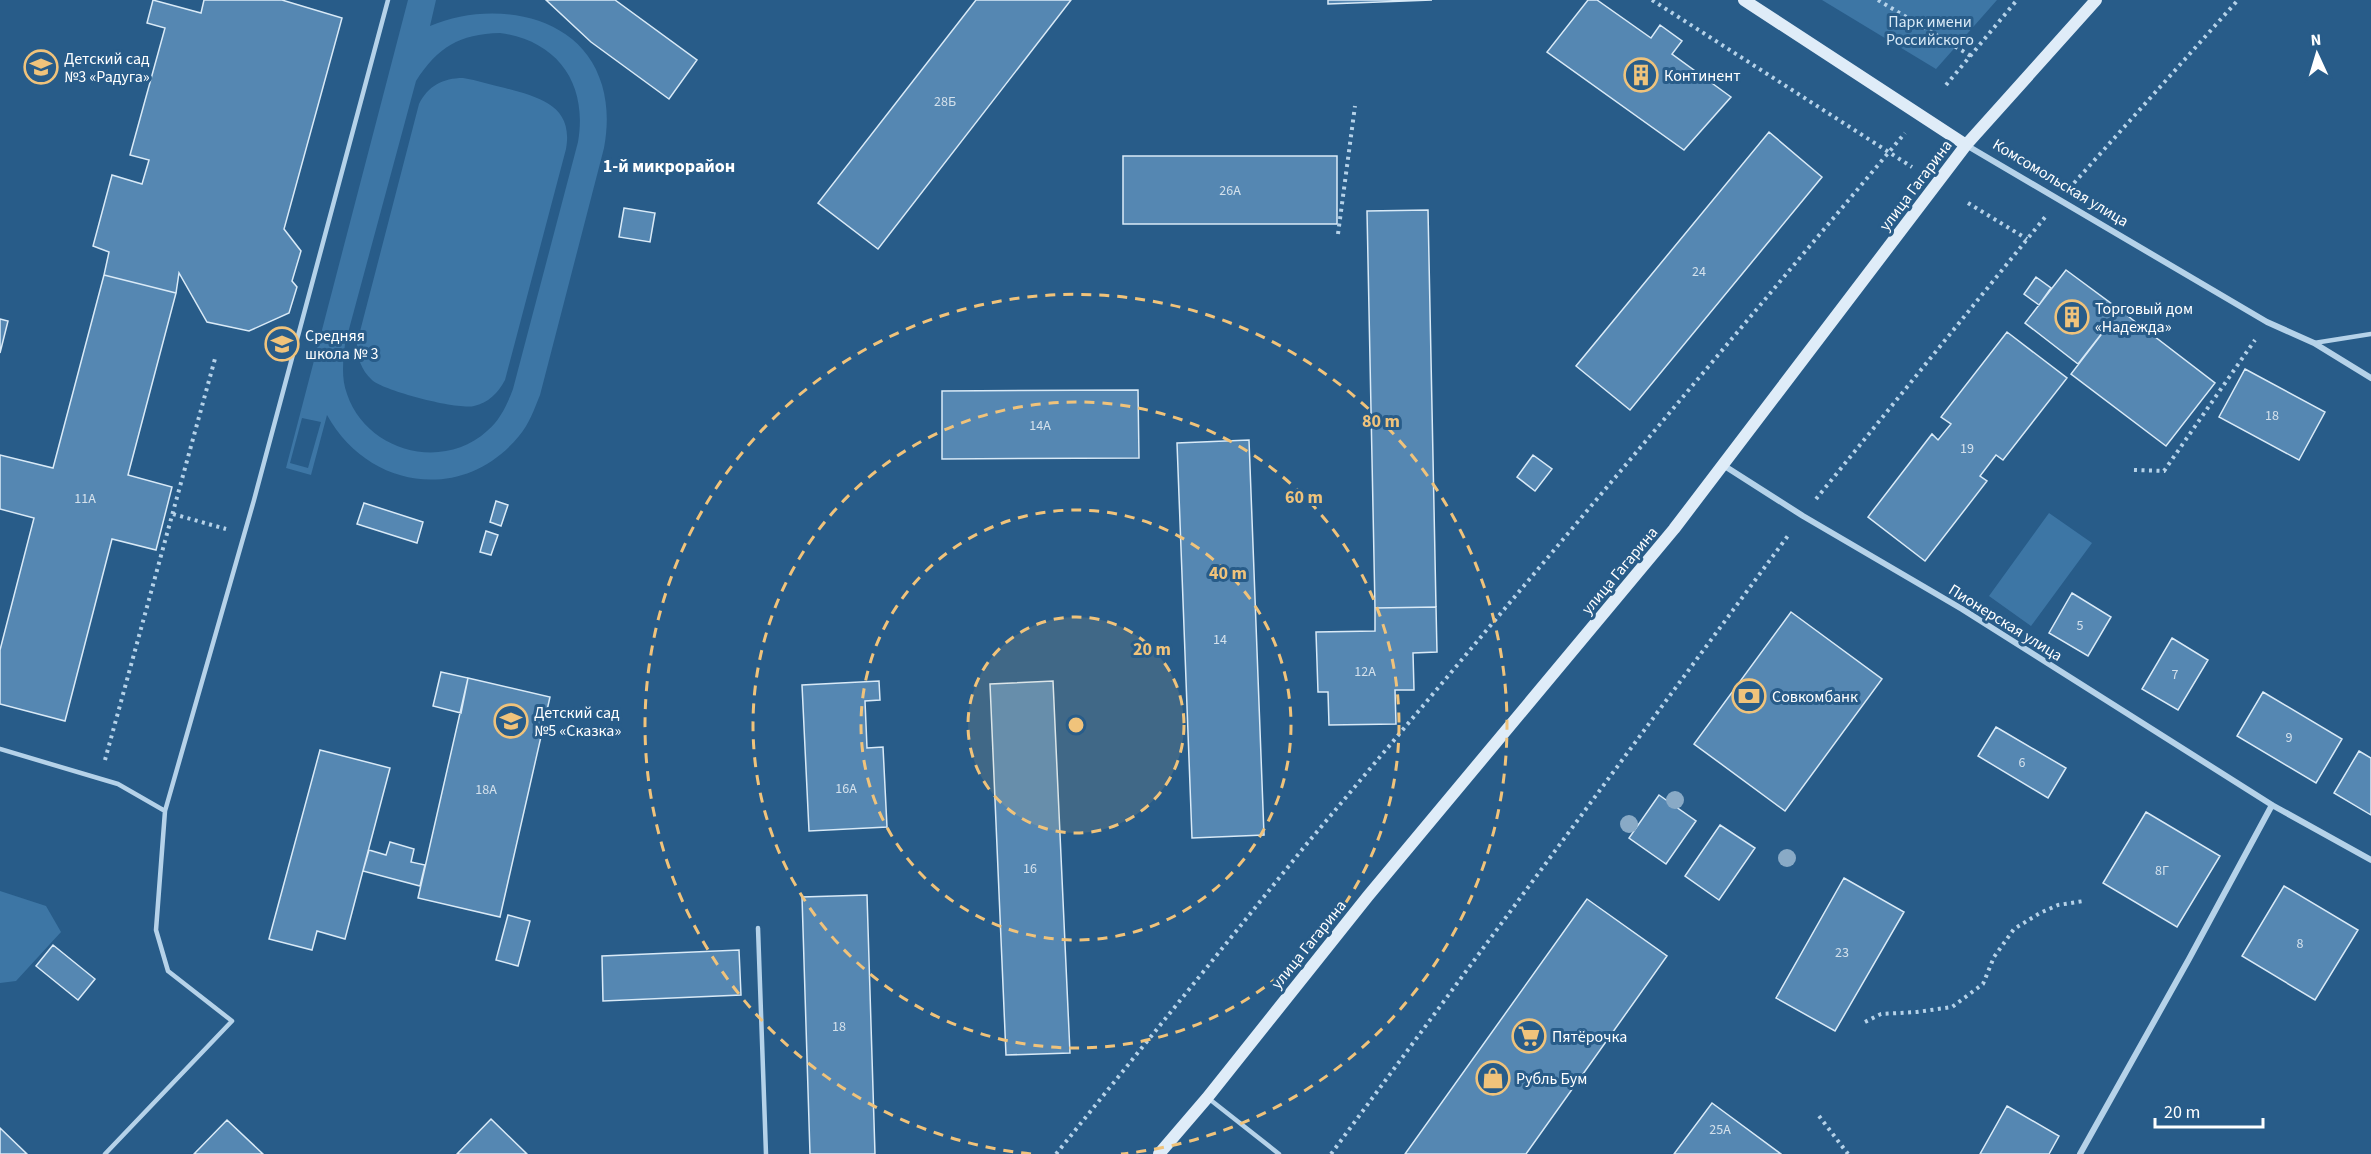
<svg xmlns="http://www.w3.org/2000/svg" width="2371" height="1154" viewBox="0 0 2371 1154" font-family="'Source Sans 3',sans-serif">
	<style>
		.green { fill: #3d76a5; fill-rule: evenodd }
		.building { fill: #5587b2; stroke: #d9eaf7; stroke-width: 1.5 }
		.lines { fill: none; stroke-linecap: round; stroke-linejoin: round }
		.path { stroke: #b5d2e9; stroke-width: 4; stroke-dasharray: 3 4.5; stroke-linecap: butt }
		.lane { stroke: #b5d2e9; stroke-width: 4.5 }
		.street { stroke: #b5d2e9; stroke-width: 6 }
		.secondary { stroke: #dfecf8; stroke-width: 12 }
		.tree { fill: #89aac6 }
		.ring { fill: none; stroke: #f0c37b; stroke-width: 3; stroke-dasharray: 10 8 }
		.labels { text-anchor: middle; stroke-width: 6; stroke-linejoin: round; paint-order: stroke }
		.number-label { font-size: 14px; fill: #d4e1ec }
		.park-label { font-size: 16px; fill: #d9eaf7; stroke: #285c89 }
		.poi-label { font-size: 16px; fill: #fff; stroke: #285c89; text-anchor: start }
		.street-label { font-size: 16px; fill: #fff; stroke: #285c89 }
		.neighbourhood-label { font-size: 18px; font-weight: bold; fill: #fff; stroke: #285c89 }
		.centre { fill: #f0c37b; stroke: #285c89; stroke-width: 3 }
		.ring-label { font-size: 18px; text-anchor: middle; font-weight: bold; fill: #f0c37b; stroke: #285c89; stroke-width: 6; stroke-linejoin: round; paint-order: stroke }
	</style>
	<rect width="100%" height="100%" fill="#285c89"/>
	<path class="green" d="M 408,0 L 436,0 L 430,26 C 490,0 581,12 602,85 C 608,106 608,126 604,148 L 540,395 C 534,410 529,424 519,436 C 463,504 368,489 327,415 L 311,475 L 286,468 ZM 500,33 C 558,41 588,84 578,142 L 513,389 C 507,405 500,420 487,431 C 442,472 366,451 347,394 C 341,378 343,361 345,344 L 416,81 C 438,47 459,34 500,33 ZM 302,418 L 321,422 L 308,468 L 290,463 Z
		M 1822,0 L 1997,0 L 1936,69 Z
		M 463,78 C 477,80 491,85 505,88 C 538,97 574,105 566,149 L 505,380 C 498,393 488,403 474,406 C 458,410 384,391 372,380 C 361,370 357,357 357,343 L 419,104 C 428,86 443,78 463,78 Z
		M 2049,513 L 2092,543 L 2031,626 L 1989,596 Z
		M 0,891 L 46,906 L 61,932 L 16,981 L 0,983 Z"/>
	<path class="building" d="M 153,0 L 201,13 L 204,0 L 282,0 L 342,18 L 284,229 L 301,251 L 292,281 L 297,287 L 289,313 L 249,331 L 207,322 L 179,273 L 176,293 L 104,275 L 109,252 L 93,246 L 112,175 L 142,184 L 149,160 L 130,155 L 165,28 L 147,23 Z
		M 546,0 L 615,0 L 697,60 L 669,99 L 591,42 Z
		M 976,0 L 1071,0 L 878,249 L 818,203 Z
		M 1328,0 L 1432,0 L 1328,4 Z
		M 1588,0 L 1597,0 L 1651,38 L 1660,25 L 1682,41 L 1672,54 L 1731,97 L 1684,150 L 1547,52 Z
		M 1769,132 L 1822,177 L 1630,410 L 1576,366 Z
		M 1123,156 L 1337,156 L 1337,224 L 1123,224 Z
		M 624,208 L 655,213 L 650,242 L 619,237 Z
		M 1428,210 L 1436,607 L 1375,608 L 1367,211 Z
		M 2066,270 L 2120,310 L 2078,364 L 2025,323 Z
		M 104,275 L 176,293 L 128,475 L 172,487 L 156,550 L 112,539 L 65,721 L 0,704 L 0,650 L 34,518 L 0,509 L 0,455 L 53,468 Z
		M 2036,277 L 2051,288 L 2039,305 L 2024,294 Z
		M 2120,310 L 2215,383 L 2166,446 L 2071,374 Z
		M 0,319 L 8,321 L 0,353 Z
		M 2007,332 L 2067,378 L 2003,460 L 1996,455 L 1980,476 L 1987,481 L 1925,561 L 1868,517 L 1932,434 L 1938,440 L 1951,424 L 1941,417 Z
		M 2245,369 L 2325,412 L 2299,460 L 2219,417 Z
		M 1138,390 L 1139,458 L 942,459 L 942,391 Z
		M 1249,440 L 1264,835 L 1192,838 L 1177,443 Z
		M 1533,455 L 1552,469 L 1535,491 L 1517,477 Z
		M 496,501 L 508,505 L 501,526 L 490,522 Z
		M 364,503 L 423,522 L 417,543 L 357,524 Z
		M 486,531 L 498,535 L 491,555 L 480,552 Z
		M 2072,593 L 2111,617 L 2088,656 L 2049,633 Z
		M 1436,607 L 1437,652 L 1413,653 L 1414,690 L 1395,690 L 1396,724 L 1329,725 L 1328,692 L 1318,692 L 1316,632 L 1375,631 L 1375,608 Z
		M 1791,612 L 1882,679 L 1785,811 L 1694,744 Z
		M 2172,638 L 2208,660 L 2178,710 L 2142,689 Z
		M 441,672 L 468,678 L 461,713 L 433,706 Z
		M 468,678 L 550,697 L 500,917 L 418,898 Z
		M 879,681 L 880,700 L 865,701 L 867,748 L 883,747 L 887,827 L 809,831 L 802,685 Z
		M 1053,681 L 1070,1053 L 1006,1055 L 990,684 Z
		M 2263,692 L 2342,739 L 2316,783 L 2237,736 Z
		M 1996,727 L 2066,768 L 2048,798 L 1978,756 Z
		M 320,750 L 390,768 L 345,939 L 317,931 L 312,950 L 269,939 Z
		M 2359,751 L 2371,758 L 2371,815 L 2334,793 Z
		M 1659,795 L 1696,821 L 1666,864 L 1629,838 Z
		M 2146,812 L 2220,856 L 2177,927 L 2103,883 Z
		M 1720,825 L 1755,848 L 1719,900 L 1685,876 Z
		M 390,842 L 414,849 L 411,862 L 425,865 L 420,886 L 363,871 L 369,850 L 386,855 Z
		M 1844,878 L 1904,912 L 1835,1031 L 1776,998 Z
		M 2284,886 L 2358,930 L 2315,1000 L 2242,956 Z
		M 867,895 L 875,1154 L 810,1154 L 802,897 Z
		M 1587,899 L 1667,956 L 1526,1154 L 1405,1154 Z
		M 508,915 L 530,921 L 518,966 L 496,960 Z
		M 53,945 L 95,979 L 78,1000 L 36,966 Z
		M 739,950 L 741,995 L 603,1001 L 602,956 Z
		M 1712,1103 L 1781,1154 L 1674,1154 Z
		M 2007,1106 L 2059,1136 L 2049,1154 L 1980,1154 Z
		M 491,1119 L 527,1154 L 457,1154 Z
		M 227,1120 L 263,1154 L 194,1154 Z
		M 0,1128 L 27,1154 L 0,1154 Z"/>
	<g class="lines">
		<path class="path" d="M 1652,0 L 1912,167
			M 1878,0 L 1971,56
			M 1946,85 L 2017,0
			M 2074,183 L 2238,0
			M 1968,203 L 2027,239
			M 1338,234 L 1355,106
			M 2134,470 L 2164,471 L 2255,340
			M 1816,499 L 2046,216
			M 173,514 L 226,529
			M 105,760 L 216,355
			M 1865,1022 L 1881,1014 L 1917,1012 L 1952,1007 L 1983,984 L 1994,957 L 2014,929 L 2040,913 L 2058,905 L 2084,901
			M 1819,1116 L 1848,1154
			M 1056,1154 L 1305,846 L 1905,133
			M 1331,1154 L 1790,533"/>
		<path class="lane" d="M 2314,343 L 2371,334
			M 0,749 L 118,784 L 165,811 L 156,930 L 168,971 L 232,1021 L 105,1154
			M 165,811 L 254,500 L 388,0
			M 758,928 L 766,1154
			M 1208,1098 L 1279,1154"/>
		<path class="street" d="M 1966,145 L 2267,322 L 2314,343 L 2371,378
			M 1723,465 L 1803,516 L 1962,609 L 2272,805 L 2371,860
			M 2080,1154 L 2189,959 L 2272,805"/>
		<path class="secondary" d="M 1744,0 L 1966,145
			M 1159,1154 L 1207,1098 L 1368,896 L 1674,529 L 1966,145 L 2096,0"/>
	</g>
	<g class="tree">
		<circle cx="1675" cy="800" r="9"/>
		<circle cx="1629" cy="824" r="9"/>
		<circle cx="1787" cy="858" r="9"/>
	</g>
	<circle cx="1076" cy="725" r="108" fill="#f0c37b" fill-opacity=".12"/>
	<g class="ring">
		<circle cx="1076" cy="725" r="108"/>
		<circle cx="1076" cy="725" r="215"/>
		<circle cx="1076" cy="725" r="323"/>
		<path d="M1031 1154A431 431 0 1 1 1121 1154"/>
	</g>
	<defs>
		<g id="school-ring" transform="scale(1.725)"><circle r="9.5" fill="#285c89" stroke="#f0c37b" stroke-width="1.5"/><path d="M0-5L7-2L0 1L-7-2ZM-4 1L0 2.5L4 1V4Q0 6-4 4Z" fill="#f0c37b"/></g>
		<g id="building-ring" transform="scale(1.725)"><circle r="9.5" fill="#285c89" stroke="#f0c37b" stroke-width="1.5"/><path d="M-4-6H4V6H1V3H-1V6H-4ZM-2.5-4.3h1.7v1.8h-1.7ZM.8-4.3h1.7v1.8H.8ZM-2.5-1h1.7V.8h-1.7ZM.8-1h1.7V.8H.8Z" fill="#f0c37b"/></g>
		<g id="bank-ring" transform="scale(1.725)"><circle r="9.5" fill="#285c89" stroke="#f0c37b" stroke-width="1.5"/><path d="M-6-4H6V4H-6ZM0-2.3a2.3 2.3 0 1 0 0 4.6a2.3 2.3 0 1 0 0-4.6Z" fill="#f0c37b"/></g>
		<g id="supermarket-ring" transform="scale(1.725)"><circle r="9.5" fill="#285c89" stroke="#f0c37b" stroke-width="1.5"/><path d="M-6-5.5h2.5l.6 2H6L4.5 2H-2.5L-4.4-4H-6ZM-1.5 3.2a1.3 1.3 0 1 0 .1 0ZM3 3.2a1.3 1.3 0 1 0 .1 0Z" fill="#f0c37b"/></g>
		<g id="shop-ring" transform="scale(1.725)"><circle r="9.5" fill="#285c89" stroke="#f0c37b" stroke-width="1.5"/><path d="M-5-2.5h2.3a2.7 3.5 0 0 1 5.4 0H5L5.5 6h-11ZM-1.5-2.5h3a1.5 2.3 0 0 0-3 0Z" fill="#f0c37b"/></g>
	</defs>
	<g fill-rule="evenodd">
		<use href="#school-ring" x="41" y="67"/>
		<use href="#building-ring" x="1641" y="75"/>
		<use href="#building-ring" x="2072" y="317"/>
		<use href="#school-ring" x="282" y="344"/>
		<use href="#bank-ring" x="1749" y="696"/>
		<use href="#school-ring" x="511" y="721"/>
		<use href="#supermarket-ring" x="1529" y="1036"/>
		<use href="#shop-ring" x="1493" y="1078"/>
	</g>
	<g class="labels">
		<g class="number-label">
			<text x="945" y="106">28Б</text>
			<text x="1230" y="195">26А</text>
			<text x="1699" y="276">24</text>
			<text x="2272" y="420">18</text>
			<text x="1040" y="430">14А</text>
			<text x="1967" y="453">19</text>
			<text x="85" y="503">11А</text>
			<text x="2080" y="630">5</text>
			<text x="1220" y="644">14</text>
			<text x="1365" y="676">12А</text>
			<text x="2175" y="679">7</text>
			<text x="2289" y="742">9</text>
			<text x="2022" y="767">6</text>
			<text x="846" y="793">16А</text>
			<text x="486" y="794">18А</text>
			<text x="1030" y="873">16</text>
			<text x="2162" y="875">8Г</text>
			<text x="2300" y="948">8</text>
			<text x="1842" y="957">23</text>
			<text x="839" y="1031">18</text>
			<text x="1720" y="1134">25А</text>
		</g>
		<g class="park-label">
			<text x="1930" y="27">Парк имени<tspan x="1930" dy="18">Российского</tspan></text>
		</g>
		<g class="poi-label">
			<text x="64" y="64">Детский сад<tspan x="64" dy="18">№3 «Радуга»</tspan></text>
			<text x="1664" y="81">Континент</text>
			<text x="2095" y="314">Торговый дом<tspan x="2095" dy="18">«Надежда»</tspan></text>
			<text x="305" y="341">Средняя<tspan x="305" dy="18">школа № 3</tspan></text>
			<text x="1772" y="702">Совкомбанк</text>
			<text x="534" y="718">Детский сад<tspan x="534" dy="18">№5 «Сказка»</tspan></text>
			<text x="1552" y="1042">Пятёрочка</text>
			<text x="1516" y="1084">Рубль Бум</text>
		</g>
		<g class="street-label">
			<text transform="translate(2061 182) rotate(31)" y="6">Комсомольская улица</text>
			<text transform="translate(1915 185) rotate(-53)" y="6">улица Гагарина</text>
			<text transform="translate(1619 570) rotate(-50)" y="6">улица Гагарина</text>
			<text transform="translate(2006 622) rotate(32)" y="6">Пионерская улица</text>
			<text transform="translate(1308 944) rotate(-51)" y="6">улица Гагарина</text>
		</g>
		<g class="neighbourhood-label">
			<text x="669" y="172">1-й микрорайон</text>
		</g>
	</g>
	<circle cx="1076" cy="725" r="9" class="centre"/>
	<g class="ring-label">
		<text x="1381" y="427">80 m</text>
		<text x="1304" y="503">60 m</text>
		<text x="1228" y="579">40 m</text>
		<text x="1152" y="655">20 m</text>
	</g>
	<g transform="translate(2317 54) rotate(356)" stroke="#285c89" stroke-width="4.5" paint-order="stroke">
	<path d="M0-4.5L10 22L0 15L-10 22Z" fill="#ffffff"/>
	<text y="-9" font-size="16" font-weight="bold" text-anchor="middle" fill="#ffffff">N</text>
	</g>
	<path d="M2155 1118v9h108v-9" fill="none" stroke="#ffffff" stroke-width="3"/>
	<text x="2164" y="1118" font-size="18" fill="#ffffff" stroke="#285c89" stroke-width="4.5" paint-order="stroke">20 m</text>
</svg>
